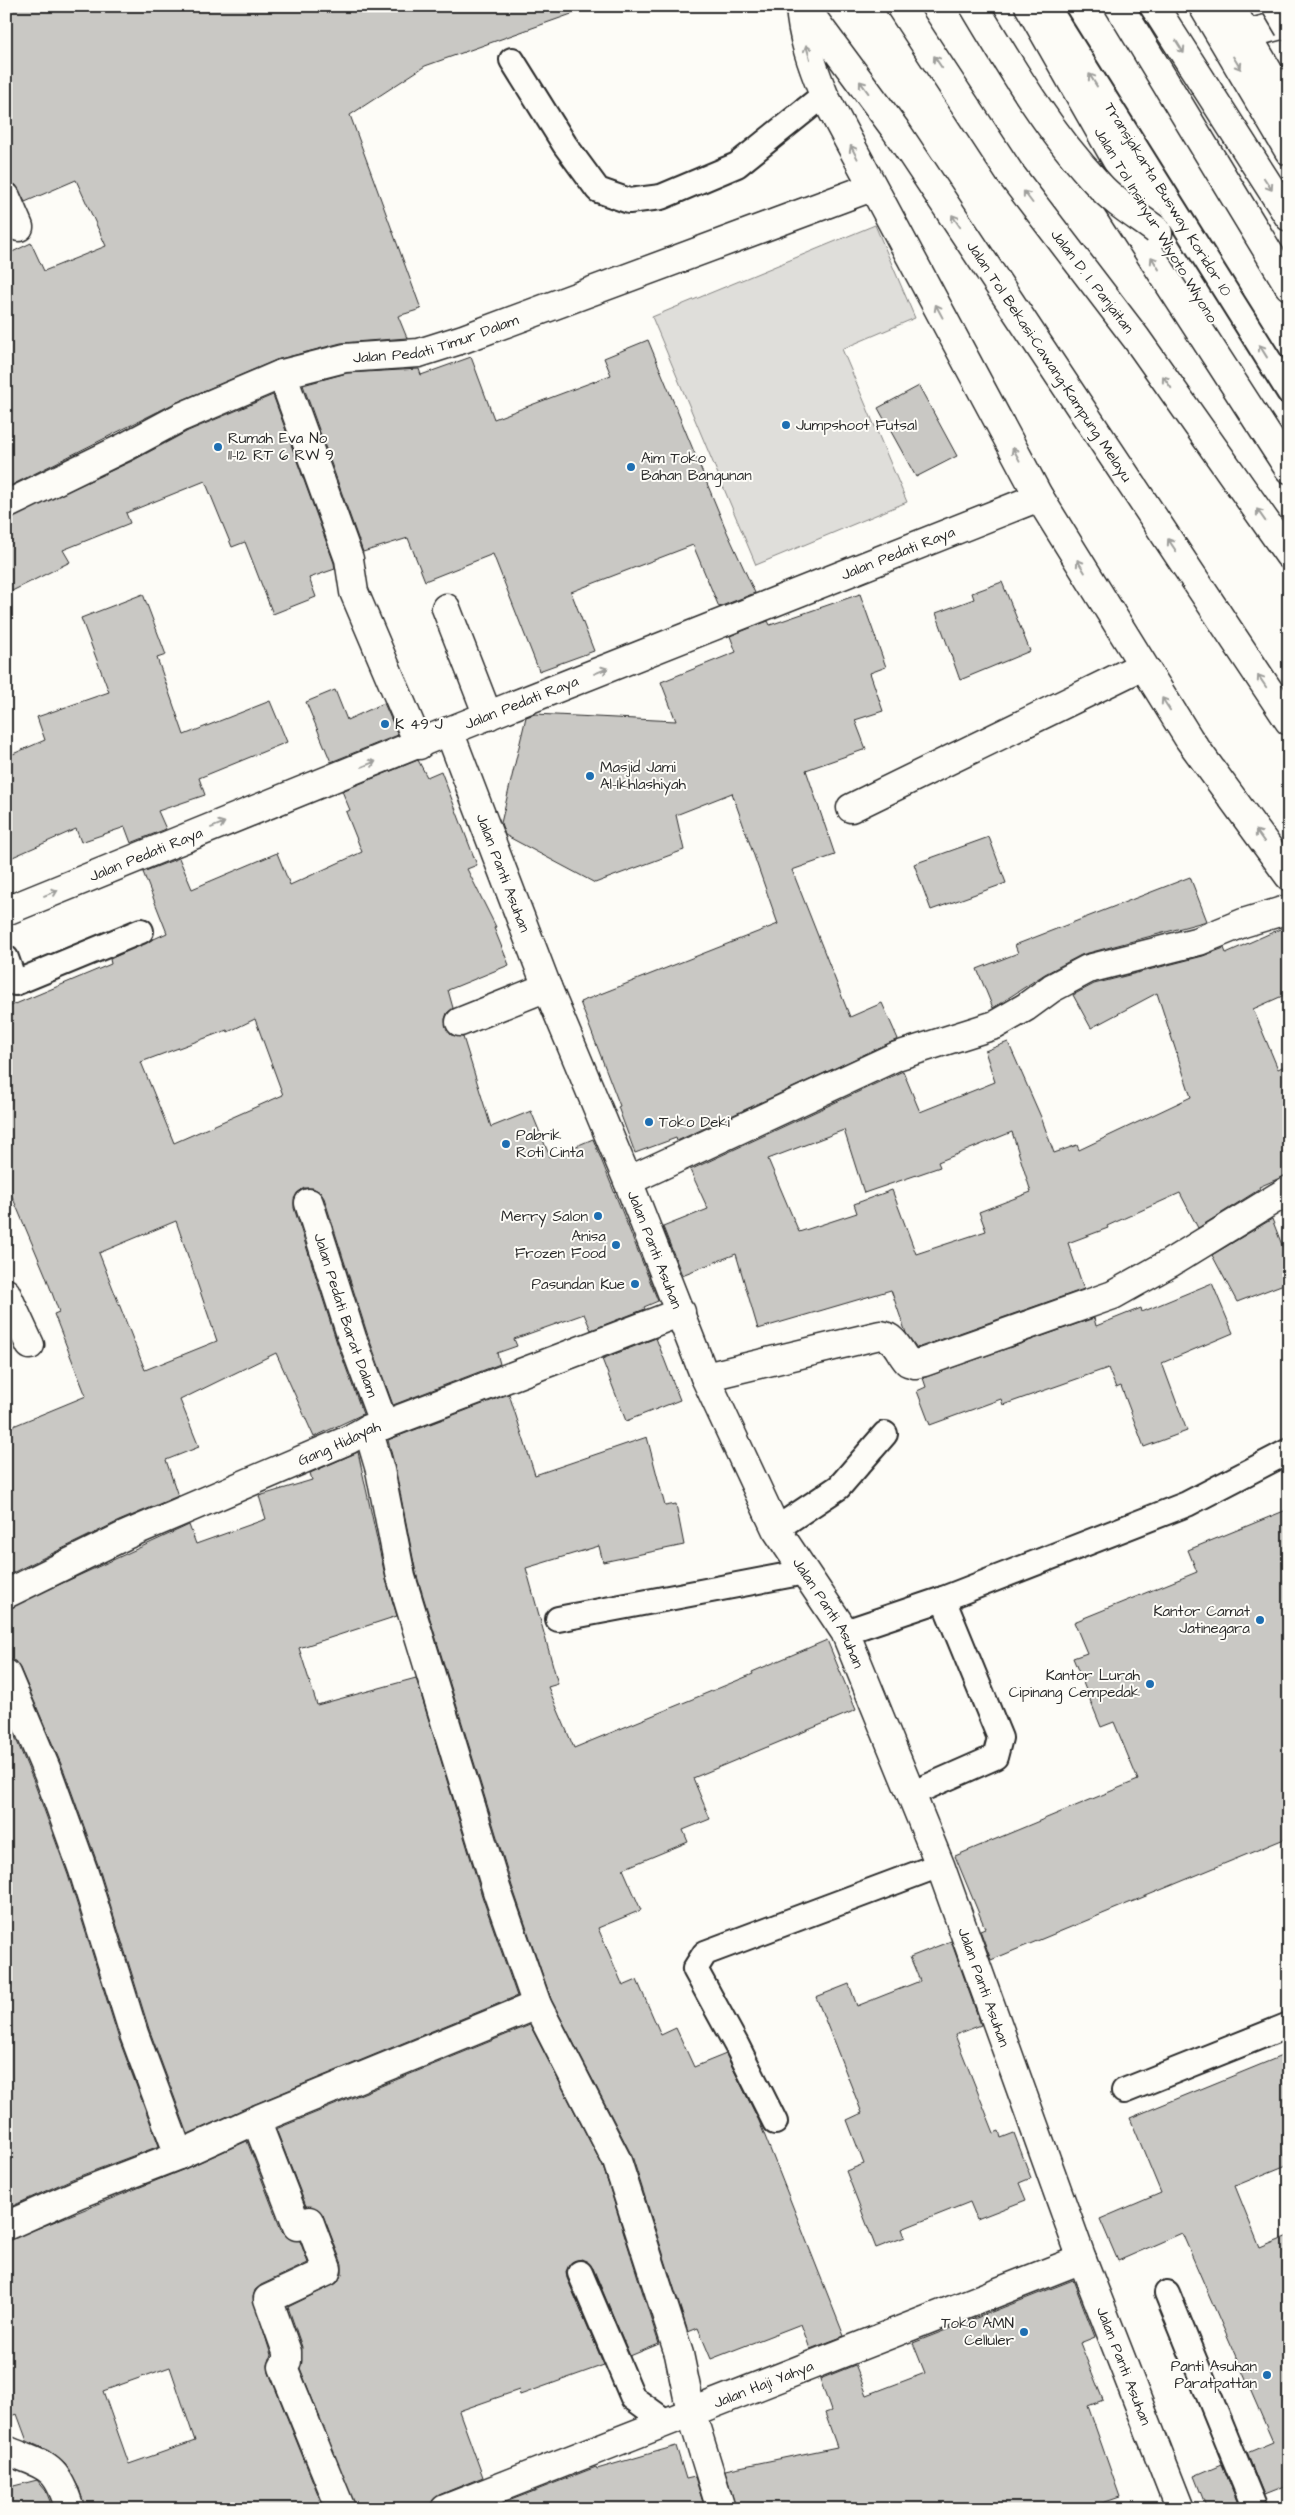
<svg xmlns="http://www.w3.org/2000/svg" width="1295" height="2515" viewBox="0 0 1295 2515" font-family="'Architects Daughter',sans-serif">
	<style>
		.green { fill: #dfdeda; stroke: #858482 }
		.building { fill: #c9c8c4; stroke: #2b2b2b; fill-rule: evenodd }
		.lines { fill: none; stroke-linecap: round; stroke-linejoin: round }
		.lane-casing { stroke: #2b2b2b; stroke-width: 28 }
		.street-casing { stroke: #2b2b2b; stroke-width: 31 }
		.secondary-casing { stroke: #2b2b2b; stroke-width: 31 }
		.highway-casing { stroke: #2b2b2b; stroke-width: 31 }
		.lane { stroke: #fdfcf7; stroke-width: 24 }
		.street { stroke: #fdfcf7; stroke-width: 28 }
		.secondary { stroke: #fdfcf7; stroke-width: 28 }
		.highway { stroke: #fdfcf7; stroke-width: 28 }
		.highway-bridge-casing { stroke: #2b2b2b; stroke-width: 31; stroke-linecap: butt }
		.highway-bridge { stroke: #fdfcf7; stroke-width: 28 }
		.oneway { stroke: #9e9e9b }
		.poi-dot { fill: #1f6fb2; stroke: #fdfcf7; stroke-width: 2 }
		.labels { text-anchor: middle; stroke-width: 4; stroke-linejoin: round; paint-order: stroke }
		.street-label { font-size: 15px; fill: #2b2b2b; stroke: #fdfcf7 }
		.poi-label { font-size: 15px; fill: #2b2b2b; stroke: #fdfcf7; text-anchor: start }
	</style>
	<rect width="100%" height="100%" fill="#fdfcf7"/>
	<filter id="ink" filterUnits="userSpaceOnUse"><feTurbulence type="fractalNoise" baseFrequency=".02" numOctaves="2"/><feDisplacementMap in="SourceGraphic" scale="10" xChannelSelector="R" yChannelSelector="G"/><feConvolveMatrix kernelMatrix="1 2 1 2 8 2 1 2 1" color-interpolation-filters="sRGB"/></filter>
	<g filter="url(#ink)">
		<path class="green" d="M 875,225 L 915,318 L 842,349 L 907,502 L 756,565 L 652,317 Z"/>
		<path class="building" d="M 6,6 L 579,6 L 580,11 L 425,66 L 350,115 L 421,309 L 398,316 L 407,338 L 341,343 L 276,360 L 175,403 L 6,488 L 6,255 L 31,243 L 44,271 L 106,246 L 76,180 L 25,202 L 16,185 L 6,182 Z
			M 648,340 L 727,532 L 755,593 L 719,607 L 693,545 L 571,592 L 594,651 L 539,671 L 493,554 L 425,581 L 408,538 L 363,552 L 303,385 L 347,373 L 419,369 L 421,375 L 471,357 L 494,419 L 611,375 L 604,358 Z
			M 919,386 L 957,456 L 916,477 L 878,408 Z
			M 273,395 L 334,563 L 335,569 L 309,578 L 316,597 L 273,614 L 245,542 L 232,547 L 205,481 L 126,513 L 130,523 L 63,550 L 70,562 L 6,594 L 6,520 L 132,461 L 188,431 Z
			M 1002,582 L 1030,651 L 960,680 L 936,613 L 974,599 L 972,593 Z
			M 143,594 L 166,655 L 157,658 L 184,735 L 270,701 L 287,742 L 199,778 L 205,795 L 158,811 L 166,829 L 131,843 L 125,827 L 81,842 L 76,829 L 6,860 L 6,757 L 45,740 L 37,717 L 109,692 L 81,618 Z
			M 860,594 L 886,667 L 870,673 L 883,711 L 855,720 L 866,749 L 806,770 L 835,855 L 792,870 L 850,1017 L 882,1003 L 898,1039 L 677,1141 L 676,1138 L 635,1153 L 618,1107 L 620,1106 L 580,1002 L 778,924 L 732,793 L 676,815 L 684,850 L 595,883 L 505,835 L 501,823 L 526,717 L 535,714 L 676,721 L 661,682 L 736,652 L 730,636 L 768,621 L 770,625 Z
			M 335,690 L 347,720 L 384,703 L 398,735 L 331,762 L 306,702 Z
			M 418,760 L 427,777 L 441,771 L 477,865 L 467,869 L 496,927 L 494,928 L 509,965 L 448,990 L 453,1008 L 447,1013 L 445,1019 L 446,1028 L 451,1035 L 463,1037 L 491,1127 L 531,1111 L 550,1157 L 593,1139 L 658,1301 L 644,1307 L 645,1309 L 591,1330 L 584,1314 L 514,1339 L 517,1346 L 497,1353 L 500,1364 L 393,1405 L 367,1333 L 324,1198 L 320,1192 L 313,1188 L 304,1188 L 297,1193 L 294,1199 L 294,1208 L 337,1343 L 363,1414 L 314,1437 L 276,1353 L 180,1400 L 199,1447 L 166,1460 L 178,1496 L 119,1521 L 6,1576 L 6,1429 L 86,1396 L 54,1314 L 59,1312 L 45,1274 L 6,1182 L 6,1008 L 111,964 L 110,959 L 167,933 L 143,872 L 179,858 L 192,889 L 277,853 L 290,885 L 362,852 L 346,812 L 350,810 L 342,791 ZM 255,1019 L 283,1095 L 174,1143 L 141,1062 L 227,1030 L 228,1032 ZM 176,1221 L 217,1341 L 145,1370 L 99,1253 Z
			M 989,837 L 1006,883 L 931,910 L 914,864 Z
			M 1190,877 L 1207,921 L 1081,955 L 1045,974 L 993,1008 L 977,969 L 1018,953 L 1015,945 Z
			M 1289,925 L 1289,993 L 1253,1009 L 1278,1069 L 1289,1064 L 1289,1174 L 1259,1187 L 1260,1189 L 1198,1228 L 1180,1193 L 1107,1226 L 1108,1228 L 1068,1243 L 1084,1289 L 917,1348 L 906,1333 L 891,1290 L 758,1329 L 736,1254 L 682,1275 L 663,1227 L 708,1209 L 690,1170 L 903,1071 L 920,1112 L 995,1082 L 985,1051 L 1008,1042 L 1041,1117 L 1054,1153 L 1077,1145 L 1079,1150 L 1191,1097 L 1157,993 L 1091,1028 L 1073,995 L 1094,984 L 1203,956 L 1224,948 L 1226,953 ZM 844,1130 L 864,1193 L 940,1167 L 938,1162 L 1012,1132 L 1031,1192 L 979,1212 L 986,1231 L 916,1254 L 892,1190 L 854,1204 L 857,1213 L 799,1232 L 768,1159 Z
			M 1272,1219 L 1289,1263 L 1289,1282 L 1237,1302 L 1212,1255 Z
			M 1212,1283 L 1233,1333 L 1162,1363 L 1187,1431 L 1144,1447 L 1121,1386 L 1116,1388 L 1108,1368 L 1003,1405 L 1001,1399 L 930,1425 L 917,1391 L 926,1387 L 923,1378 L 1094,1318 L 1096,1326 L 1141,1308 L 1142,1312 Z
			M 656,1338 L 680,1400 L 626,1421 L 602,1359 Z
			M 509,1394 L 535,1475 L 647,1437 L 665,1506 L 676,1504 L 684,1545 L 603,1562 L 599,1546 L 526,1568 L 558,1684 L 548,1687 L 574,1748 L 753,1674 L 752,1672 L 827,1640 L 856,1710 L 693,1778 L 710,1819 L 683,1830 L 688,1842 L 623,1869 L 641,1910 L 598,1928 L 623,1986 L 637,1980 L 661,2035 L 676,2028 L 694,2067 L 726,2054 L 759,2121 L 844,2336 L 810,2349 L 801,2324 L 711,2359 L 698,2328 L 688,2332 L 632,2156 L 551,1999 L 512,1886 L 416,1573 L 395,1467 L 388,1440 Z
			M 358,1452 L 386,1580 L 397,1616 L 299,1648 L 317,1705 L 416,1678 L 482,1896 L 517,1996 L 250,2106 L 188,2134 L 149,2029 L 98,1865 L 64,1771 L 20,1668 L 15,1661 L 6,1659 L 6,1609 L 189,1525 L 196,1544 L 266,1519 L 259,1496 L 312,1480 L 310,1473 Z
			M 1289,1509 L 1289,1837 L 991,1960 L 980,1930 L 985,1928 L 955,1856 L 1138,1780 L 1114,1722 L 1101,1727 L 1073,1658 L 1087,1653 L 1074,1622 L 1197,1572 L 1188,1550 Z
			M 6,1715 L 34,1782 L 68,1875 L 119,2039 L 159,2146 L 72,2179 L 6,2209 Z
			M 951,1941 L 981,2025 L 955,2035 L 994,2133 L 999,2131 L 1001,2138 L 1014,2133 L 1031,2178 L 1019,2183 L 1026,2200 L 977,2219 L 970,2202 L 902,2229 L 905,2237 L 876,2248 L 846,2171 L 864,2164 L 847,2120 L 862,2113 L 816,1997 L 849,1984 L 857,2006 L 920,1981 L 910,1957 Z
			M 530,2025 L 603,2167 L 659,2344 L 630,2356 L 593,2268 L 582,2259 L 574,2261 L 566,2271 L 567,2278 L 604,2365 L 520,2395 L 519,2390 L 459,2411 L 483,2477 L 439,2495 L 433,2500 L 430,2509 L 356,2509 L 300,2368 L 302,2347 L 288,2307 L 337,2283 L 342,2274 L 342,2264 L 323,2215 L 318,2209 L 306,2206 L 276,2129 Z
			M 1289,2053 L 1289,2164 L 1235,2186 L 1260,2248 L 1289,2236 L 1289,2485 L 1264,2495 L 1247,2453 L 1273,2442 L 1182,2233 L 1118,2261 L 1100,2219 L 1161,2193 L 1130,2118 Z
			M 247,2141 L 282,2232 L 288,2238 L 300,2241 L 308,2263 L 261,2285 L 255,2290 L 253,2297 L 271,2355 L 268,2365 L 269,2373 L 324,2509 L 85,2509 L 79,2488 L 65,2464 L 49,2451 L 27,2441 L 17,2414 L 6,2417 L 6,2241 L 185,2169 ZM 170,2367 L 195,2441 L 129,2464 L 103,2391 Z
			M 1073,2280 L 1095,2337 L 1080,2343 L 1103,2400 L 1088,2406 L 1120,2497 L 1085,2509 L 736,2509 L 725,2470 L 837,2447 L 825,2413 L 831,2411 L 820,2379 L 855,2365 L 867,2395 L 925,2373 L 913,2343 Z
			M 676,2446 L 686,2479 L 695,2477 L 705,2509 L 488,2509 L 596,2467 L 597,2469 Z
			M 1222,2464 L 1239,2506 L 1232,2509 L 1207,2509 L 1194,2476 Z
			M 37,2480 L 46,2491 L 53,2509 L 6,2509 L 6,2488 Z"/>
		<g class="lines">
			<g class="lane-casing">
				<g id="lane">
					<path id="s1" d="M 1047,6 L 1289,392"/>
					<path d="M 512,60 L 565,145 L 598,190 L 629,201 L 661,197 L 737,165 L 824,95"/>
					<path d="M 6,958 L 15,983 L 141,931"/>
					<path d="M 776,1529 L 839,1487 L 885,1434"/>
					<path d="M 558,1619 L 805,1572"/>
					<path d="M 845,1632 L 943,1599 L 1187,1504 L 1289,1451"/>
					<path d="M 911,1794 L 995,1757 L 1000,1738 L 943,1599"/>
					<path d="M 1124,2091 L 1289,2025"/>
					<path d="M 775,2122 L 737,2046 L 695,1969 L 705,1953 L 940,1865"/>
					<path d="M 580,2273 L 633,2398 L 666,2422"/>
					<path d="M 1167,2293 L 1255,2509"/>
				</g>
			</g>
			<g class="street-casing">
				<g id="street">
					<path d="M 1247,34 L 1289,23"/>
					<path d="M 6,197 L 19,227"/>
					<path d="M 282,374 L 349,559 L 354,592 L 419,745"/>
					<path id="s2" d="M 6,505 L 125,447 L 181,417 L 282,374 L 345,358 L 419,353 L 463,339 L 872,187"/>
					<path d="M 446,608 L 488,716"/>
					<path id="s3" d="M 449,731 L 547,987 L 628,1181 L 705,1377 L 776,1529 L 845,1632 L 940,1865 L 1082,2259 L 1180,2509"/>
					<path d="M 851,808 L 1142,666"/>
					<path d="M 460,1022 L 547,987"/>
					<path d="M 628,1181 L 897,1056 L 995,1025 L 1026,1007 L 1052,988 L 1088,969 L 1199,941 L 1243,923 L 1289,909"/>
					<path id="s4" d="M 309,1203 L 352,1338 L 384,1425"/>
					<path d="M 6,1293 L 30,1345"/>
					<path d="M 705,1377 L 880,1335 C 896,1337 898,1351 908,1362 L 915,1364 L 924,1362 L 1113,1295 L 1170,1263 L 1289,1190"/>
					<path d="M 368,1429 L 380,1470 L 401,1577 L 497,1891 L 537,2005 L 617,2161 L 679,2354 L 691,2412 L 721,2509"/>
					<path id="s5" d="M 6,1594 L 126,1535 L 348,1440 L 368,1429 L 384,1425 L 681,1312"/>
					<path d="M 6,1674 L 49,1776 L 83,1870 L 134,2034 L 179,2155"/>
					<path d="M 256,2120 L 297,2226 L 309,2221 L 327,2269 L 326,2272 L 268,2299 L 287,2352 L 287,2361 L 283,2367 L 341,2509"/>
					<path d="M 6,2226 L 78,2194 L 179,2155 L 256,2120 L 537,2005"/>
					<path d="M 6,2450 C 47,2467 56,2464 70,2509"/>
					<path id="s6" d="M 445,2509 L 1082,2259"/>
				</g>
			</g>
			<g class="secondary-casing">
				<g id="secondary">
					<path d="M 800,6 C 802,38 812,65 824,95 L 1039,497 L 1189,739 L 1289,876"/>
					<path d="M 1230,6 L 1289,107"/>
					<path id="s7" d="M 6,911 L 449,731 L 1039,497"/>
				</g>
			</g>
			<g class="highway-casing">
				<g id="highway">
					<path id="s8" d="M 804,6 L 895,129 L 1289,721"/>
					<path id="s9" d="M 900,6 L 1009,172 L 1136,338 L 1289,555"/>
					<path d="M 1029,6 L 1158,233"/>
					<path d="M 1119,6 L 1289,286"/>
					<path d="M 1154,6 L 1289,217"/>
					<path d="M 1203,6 L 1289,151"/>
					<path d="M 1115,200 L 1289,469"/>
				</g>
			</g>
			<use href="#lane" class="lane"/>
			<use href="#street" class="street"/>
			<use href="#secondary" class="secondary"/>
			<use href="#highway" class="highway"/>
			<g class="highway-bridge-casing">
				<path id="highway-bridge" d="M 974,6 C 1011,68 1049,132 1099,185 C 1114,202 1137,216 1156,230
					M 1276,6 L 1289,28"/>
			</g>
			<use href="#highway-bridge" class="highway-bridge"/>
		</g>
		<defs><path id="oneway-shaft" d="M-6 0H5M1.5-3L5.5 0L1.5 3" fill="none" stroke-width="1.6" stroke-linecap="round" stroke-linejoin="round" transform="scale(1.25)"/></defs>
		<g class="oneway">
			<use href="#oneway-shaft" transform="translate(1180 47) rotate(58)"/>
			<use href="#oneway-shaft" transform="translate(808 52) rotate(-106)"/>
			<use href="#oneway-shaft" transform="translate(938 62) rotate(-124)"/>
			<use href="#oneway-shaft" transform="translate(1237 63) rotate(59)"/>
			<use href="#oneway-shaft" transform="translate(1093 80) rotate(-122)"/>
			<use href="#oneway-shaft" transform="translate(864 87) rotate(-126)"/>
			<use href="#oneway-shaft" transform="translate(854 152) rotate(-118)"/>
			<use href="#oneway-shaft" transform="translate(1268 184) rotate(57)"/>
			<use href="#oneway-shaft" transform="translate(1028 197) rotate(-127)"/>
			<use href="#oneway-shaft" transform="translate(956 221) rotate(-124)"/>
			<use href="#oneway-shaft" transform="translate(1155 263) rotate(-122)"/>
			<use href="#oneway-shaft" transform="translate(939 311) rotate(-118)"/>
			<use href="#oneway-shaft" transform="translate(1263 351) rotate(-122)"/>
			<use href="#oneway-shaft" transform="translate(1167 382) rotate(-125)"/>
			<use href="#oneway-shaft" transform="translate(1016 454) rotate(-118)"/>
			<use href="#oneway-shaft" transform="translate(1261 515) rotate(-125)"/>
			<use href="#oneway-shaft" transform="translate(1172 545) rotate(-124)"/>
			<use href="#oneway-shaft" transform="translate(1081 566) rotate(-121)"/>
			<use href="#oneway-shaft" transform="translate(601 671) rotate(-22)"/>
			<use href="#oneway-shaft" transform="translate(1262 681) rotate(-124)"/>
			<use href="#oneway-shaft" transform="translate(1166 704) rotate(-123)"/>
			<use href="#oneway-shaft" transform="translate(369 764) rotate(-22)"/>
			<use href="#oneway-shaft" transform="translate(218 825) rotate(-22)"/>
			<use href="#oneway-shaft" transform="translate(1260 836) rotate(-126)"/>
			<use href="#oneway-shaft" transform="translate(51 893) rotate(-22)"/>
		</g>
	</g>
	<g class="poi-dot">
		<circle cx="786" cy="425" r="5"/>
		<circle cx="218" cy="447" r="5"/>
		<circle cx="631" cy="467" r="5"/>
		<circle cx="385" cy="724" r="5"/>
		<circle cx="590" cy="776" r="5"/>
		<circle cx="649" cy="1122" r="5"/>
		<circle cx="506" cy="1144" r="5"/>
		<circle cx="598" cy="1216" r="5"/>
		<circle cx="616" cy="1245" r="5"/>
		<circle cx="635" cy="1284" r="5"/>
		<circle cx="1260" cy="1620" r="5"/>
		<circle cx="1150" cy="1684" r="5"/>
		<circle cx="1024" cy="2332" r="5"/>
		<circle cx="1267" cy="2375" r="5"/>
	</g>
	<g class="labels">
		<g class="street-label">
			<text dy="5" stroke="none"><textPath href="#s1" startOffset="228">Transjakarta Busway Koridor 10</textPath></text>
			<text transform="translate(1156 225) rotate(59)" y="5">Jalan Tol Insinyur Wiyoto Wiyono</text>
			<text dy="5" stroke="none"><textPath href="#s9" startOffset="336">Jalan D. I. Panjaitan</textPath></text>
			<text dy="5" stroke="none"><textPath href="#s2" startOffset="464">Jalan Pedati Timur Dalam</textPath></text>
			<text dy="5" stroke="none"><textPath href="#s8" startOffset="432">Jalan Tol Bekasi–Cawang–Kampung Melayu</textPath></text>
			<text dy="5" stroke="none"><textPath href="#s7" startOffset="961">Jalan Pedati Raya</textPath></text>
			<text dy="5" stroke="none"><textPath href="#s7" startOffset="556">Jalan Pedati Raya</textPath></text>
			<text dy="5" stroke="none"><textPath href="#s7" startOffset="151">Jalan Pedati Raya</textPath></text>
			<text dy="5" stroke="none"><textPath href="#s3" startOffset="152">Jalan Panti Asuhan</textPath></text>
			<text dy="5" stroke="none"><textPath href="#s3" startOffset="558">Jalan Panti Asuhan</textPath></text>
			<text dy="5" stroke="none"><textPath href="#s4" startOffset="118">Jalan Pedati Barat Dalam</textPath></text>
			<text dy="5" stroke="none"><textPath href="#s5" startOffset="366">Gang Hidayah</textPath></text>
			<text dy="5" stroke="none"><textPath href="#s3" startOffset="962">Jalan Panti Asuhan</textPath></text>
			<text dy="5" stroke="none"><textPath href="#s3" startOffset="1368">Jalan Panti Asuhan</textPath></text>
			<text dy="5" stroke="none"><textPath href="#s3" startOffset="1772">Jalan Panti Asuhan</textPath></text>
			<text dy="5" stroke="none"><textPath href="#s6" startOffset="342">Jalan Haji Yahya</textPath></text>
		</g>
		<g class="poi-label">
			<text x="796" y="430">Jumpshoot Futsal</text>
			<text x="228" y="443">Rumah Eva No<tspan x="228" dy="17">11-12 RT 6 RW 9</tspan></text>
			<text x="641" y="463">Aim Toko<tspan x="641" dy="17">Bahan Bangunan</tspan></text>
			<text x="395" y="729">K 49 J</text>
			<text x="600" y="772">Masjid Jami<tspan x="600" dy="17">Al-Ikhlashiyah</tspan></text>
			<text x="659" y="1127">Toko Deki</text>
			<text x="516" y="1140">Pabrik<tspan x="516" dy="17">Roti Cinta</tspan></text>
			<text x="588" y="1221" text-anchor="end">Merry Salon</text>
			<text x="606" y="1241" text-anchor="end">Anisa<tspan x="606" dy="17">Frozen Food</tspan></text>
			<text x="625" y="1289" text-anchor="end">Pasundan Kue</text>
			<text x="1250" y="1616" text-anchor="end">Kantor Camat<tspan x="1250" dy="17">Jatinegara</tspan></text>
			<text x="1140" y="1680" text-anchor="end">Kantor Lurah<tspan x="1140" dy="17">Cipinang Cempedak</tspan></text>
			<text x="1014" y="2328" text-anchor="end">Toko AMN<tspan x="1014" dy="17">Celluler</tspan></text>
			<text x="1257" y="2371" text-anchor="end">Panti Asuhan<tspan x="1257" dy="17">Paratpattan</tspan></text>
		</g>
	</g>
	<rect width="1295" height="2515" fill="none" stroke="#fdfcf7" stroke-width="25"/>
	<rect x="12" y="12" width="1270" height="2490" fill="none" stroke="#2b2b2b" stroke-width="2" filter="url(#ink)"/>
</svg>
